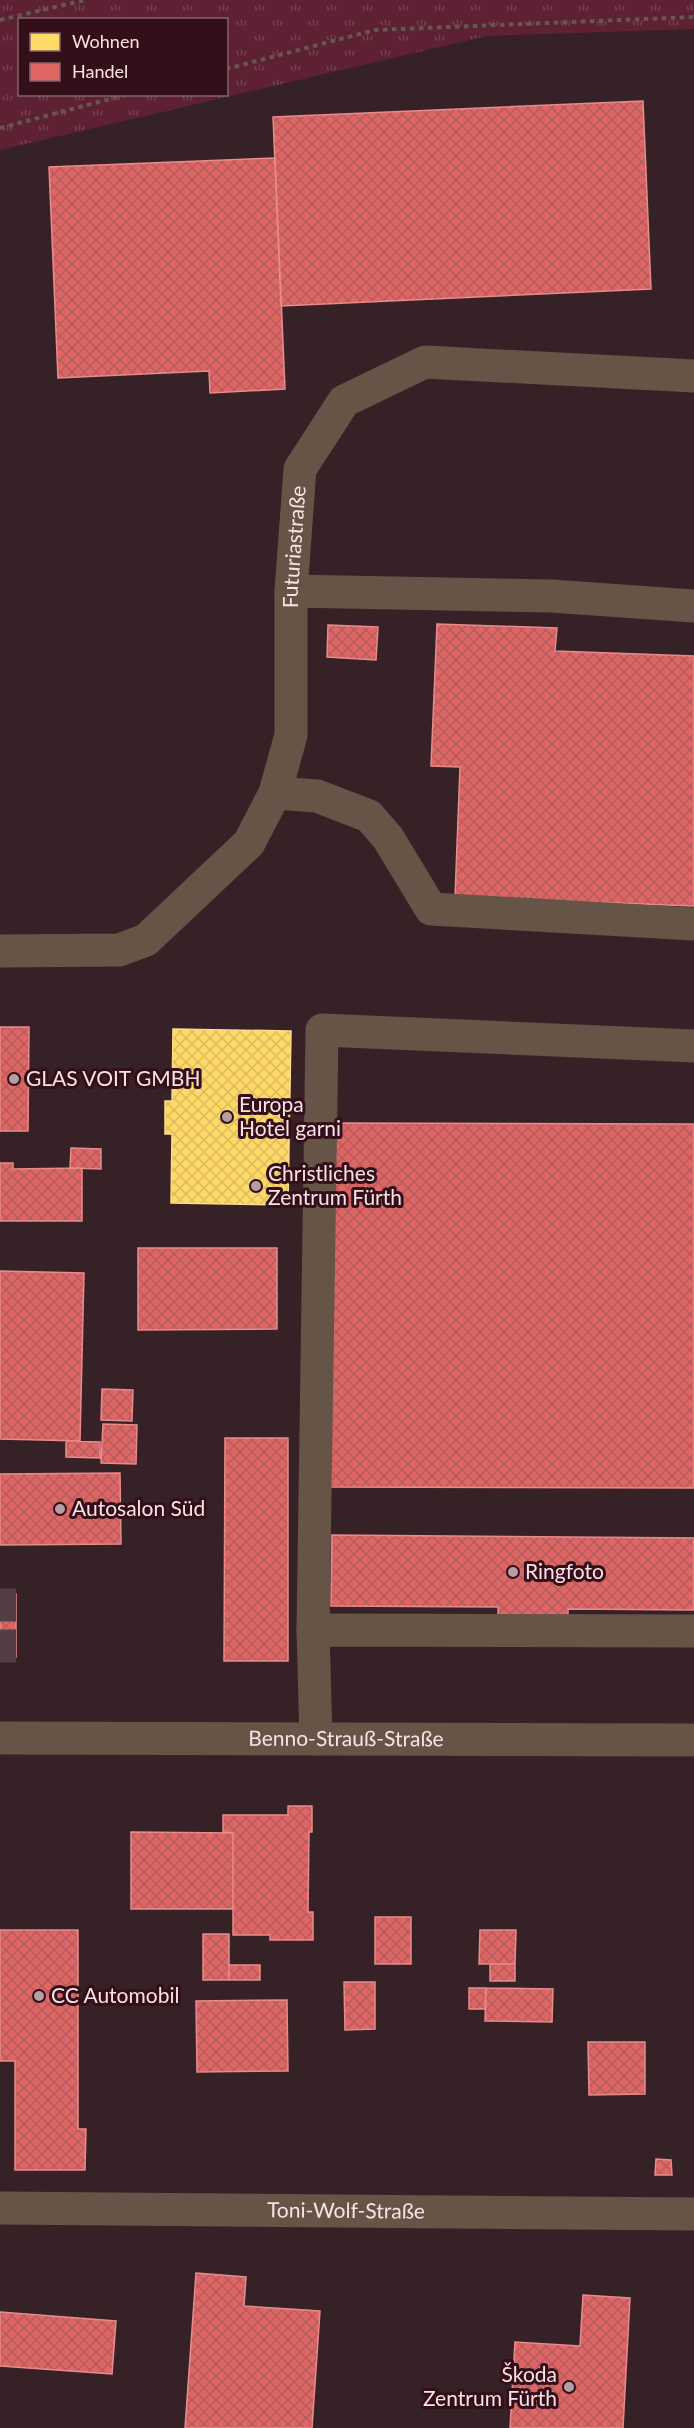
<svg xmlns="http://www.w3.org/2000/svg" width="694" height="2428" viewBox="0 0 694 2428" font-family="Lato,sans-serif">
	<style>
		.grass { fill: url(#grass-tufts); fill-rule: evenodd }
		.homes { fill: url(#homes-cross-hatch); stroke: #fedb8c; stroke-width: 1.5 }
		.shops { fill: url(#shops-cross-hatch); stroke: #e88b8c; stroke-width: 1.5 }
		.lines { fill: none; stroke-linecap: round; stroke-linejoin: round }
		.minor-tunnel { stroke: #543e44; stroke-width: 33; stroke-dasharray: 33 16; stroke-linecap: butt }
		.path { stroke: #66574f; stroke-width: 4; stroke-dasharray: 4.5 4.5; stroke-linecap: butt }
		.minor { stroke: #665447; stroke-width: 33 }
		.poi-dot { fill: #b69ea3; stroke: #330f1a; stroke-width: 2 }
		.labels { text-anchor: middle; stroke-width: 6; stroke-linejoin: round; paint-order: stroke }
		.street-label { font-size: 21px; fill: #fbe1e6; stroke: #330f1a }
		.poi-label { font-size: 21px; fill: #fbe1e6; stroke: #330f1a; text-anchor: start }
	</style>
	<defs>
		<pattern id="grass-tufts" width="24" height="20" patternUnits="userSpaceOnUse" patternTransform="scale(1.5)"><rect width="24" height="20" fill="#5e2033"/><path d="M3 7l-1-3M5 7V3M7 7l1-3M15 17l-1-3M17 17v-4M19 17l1-3" fill="none" stroke="#764051"/></pattern>
		<pattern id="homes-cross-hatch" width="8" height="8" patternUnits="userSpaceOnUse" patternTransform="scale(1.5)"><rect width="8" height="8" fill="#ffd966"/><path d="M0 0l8 8M0 8l8-8" fill="none" stroke="#dbbb5f"/></pattern>
		<pattern id="shops-cross-hatch" width="8" height="8" patternUnits="userSpaceOnUse" patternTransform="scale(1.5)"><rect width="8" height="8" fill="#e06666"/><path d="M0 0l8 8M0 8l8-8" fill="none" stroke="#b35c5c"/></pattern>
	</defs>
	<rect width="100%" height="100%" fill="#362127"/>
	<path class="grass" d="M 0,0 L 694,0 L 694,29 L 487,36 L 0,150 ZM 20,20 L 226,20 L 226,94 L 20,94 Z"/>
	<path class="homes" d="M 173,1029 L 291,1031 L 288,1205 L 171,1203 L 172,1134 L 165,1134 L 165,1101 L 172,1101 Z"/>
	<path class="shops" d="M 643,101 L 651,289 L 281,306 L 273,117 Z
		M 275,158 L 285,389 L 210,393 L 209,371 L 58,378 L 49,167 Z
		M 437,624 L 557,628 L 555,651 L 694,656 L 694,906 L 455,897 L 460,767 L 431,766 Z
		M 328,625 L 378,627 L 376,660 L 327,657 Z
		M 0,1027 L 29,1027 L 28,1131 L 0,1131 Z
		M 332,1123 L 694,1124 L 694,1488 L 331,1487 Z
		M 71,1148 L 101,1149 L 101,1169 L 70,1168 Z
		M 0,1163 L 13,1163 L 13,1169 L 82,1168 L 82,1221 L 0,1221 Z
		M 138,1248 L 277,1248 L 277,1329 L 138,1330 Z
		M 0,1271 L 84,1273 L 80,1441 L 0,1439 Z
		M 102,1389 L 133,1390 L 132,1421 L 101,1420 Z
		M 103,1424 L 137,1425 L 136,1464 L 101,1463 Z
		M 225,1438 L 288,1438 L 288,1661 L 224,1661 Z
		M 66,1441 L 100,1442 L 100,1458 L 66,1457 Z
		M 120,1473 L 121,1544 L 0,1545 L 0,1474 Z
		M 332,1535 L 694,1538 L 694,1610 L 568,1609 L 568,1622 L 498,1621 L 498,1607 L 331,1606 Z
		M 0,1594 L 16,1594 L 16,1657 L 0,1657 Z
		M 288,1806 L 312,1806 L 312,1832 L 309,1832 L 308,1912 L 313,1912 L 313,1940 L 270,1940 L 270,1935 L 233,1935 L 233,1833 L 223,1832 L 223,1815 L 288,1815 Z
		M 131,1832 L 233,1833 L 233,1909 L 131,1909 Z
		M 375,1917 L 411,1917 L 411,1964 L 375,1964 Z
		M 0,1930 L 78,1930 L 78,2129 L 86,2129 L 85,2170 L 15,2170 L 15,2061 L 0,2061 Z
		M 480,1930 L 516,1930 L 515,1964 L 479,1964 Z
		M 203,1934 L 229,1934 L 229,1980 L 203,1980 Z
		M 490,1964 L 515,1964 L 515,1981 L 490,1981 Z
		M 229,1965 L 260,1965 L 260,1980 L 229,1980 Z
		M 344,1982 L 375,1982 L 375,2029 L 345,2030 Z
		M 469,1988 L 486,1988 L 485,2009 L 469,2009 Z
		M 486,1988 L 553,1989 L 552,2022 L 485,2021 Z
		M 287,2000 L 288,2071 L 197,2072 L 196,2001 Z
		M 588,2042 L 645,2042 L 645,2094 L 589,2095 Z
		M 656,2159 L 671,2160 L 672,2175 L 655,2175 Z
		M 196,2273 L 246,2277 L 244,2306 L 320,2311 L 312,2428 L 185,2428 Z
		M 583,2295 L 630,2298 L 623,2428 L 510,2428 L 515,2342 L 580,2346 Z
		M 0,2312 L 116,2321 L 112,2374 L 0,2366 Z"/>
	<g class="lines">
		<path class="minor-tunnel" d="M 0,1605 L 16,1605
			M 0,1646 L 16,1646"/>
		<path class="path" d="M 0,20 L 85,0
			M 226,69 L 375,30 L 694,17
			M 0,128 L 129,94"/>
		<g class="minor">
			<path d="M 291,591 L 551,596 L 694,606"/>
			<path d="M 275,793 L 317,796 L 369,816 L 388,838 L 431,909 L 694,924"/>
			<path id="s1" d="M 0,951 L 119,950 L 146,940 L 249,843 L 275,793 L 291,735 L 291,591 L 300,469 L 344,401 L 425,362 L 694,376"/>
			<path d="M 313,1630 L 322,1030 L 694,1046"/>
			<path id="s2" d="M 0,1738 L 694,1740"/>
			<path d="M 316,1739 L 313,1630 L 694,1631"/>
			<path id="s3" d="M 0,2208 L 694,2214"/>
		</g>
	</g>
	<g class="poi-dot">
		<circle cx="14" cy="1079" r="6"/>
		<circle cx="227" cy="1117" r="6"/>
		<circle cx="256" cy="1186" r="6"/>
		<circle cx="60" cy="1509" r="6"/>
		<circle cx="513" cy="1572" r="6"/>
		<circle cx="39" cy="1996" r="6"/>
		<circle cx="569" cy="2387" r="6"/>
	</g>
	<g class="labels">
		<g class="street-label">
			<text dy="7" stroke="none"><textPath href="#s1" startOffset="594">Futuriastraße</textPath></text>
			<text dy="7" stroke="none"><textPath href="#s2" startOffset="346">Benno-Strauß-Straße</textPath></text>
			<text dy="7" stroke="none"><textPath href="#s3" startOffset="346">Toni-Wolf-Straße</textPath></text>
		</g>
		<g class="poi-label">
			<text x="26" y="1086">GLAS VOIT GMBH</text>
			<text x="239" y="1112">Europa<tspan x="239" dy="24">Hotel garni</tspan></text>
			<text x="268" y="1181">Christliches<tspan x="268" dy="24">Zentrum Fürth</tspan></text>
			<text x="72" y="1516">Autosalon Süd</text>
			<text x="525" y="1579">Ringfoto</text>
			<text x="51" y="2003">CC Automobil</text>
			<text x="557" y="2382" text-anchor="end">Škoda<tspan x="557" dy="24">Zentrum Fürth</tspan></text>
		</g>
	</g>
	<rect x="18" y="18" width="210" height="78" fill="#330f1a" stroke="#83636c" stroke-width="1.5"/>
	<rect x="30" y="33" width="30" height="18" fill="#ffd966" stroke="#83636c" stroke-width="1.5"/>
	<text x="72" y="48" font-size="18" fill="#fbe1e6">Wohnen</text>
	<rect x="30" y="63" width="30" height="18" fill="#e06666" stroke="#83636c" stroke-width="1.5"/>
	<text x="72" y="78" font-size="18" fill="#fbe1e6">Handel</text>
</svg>
